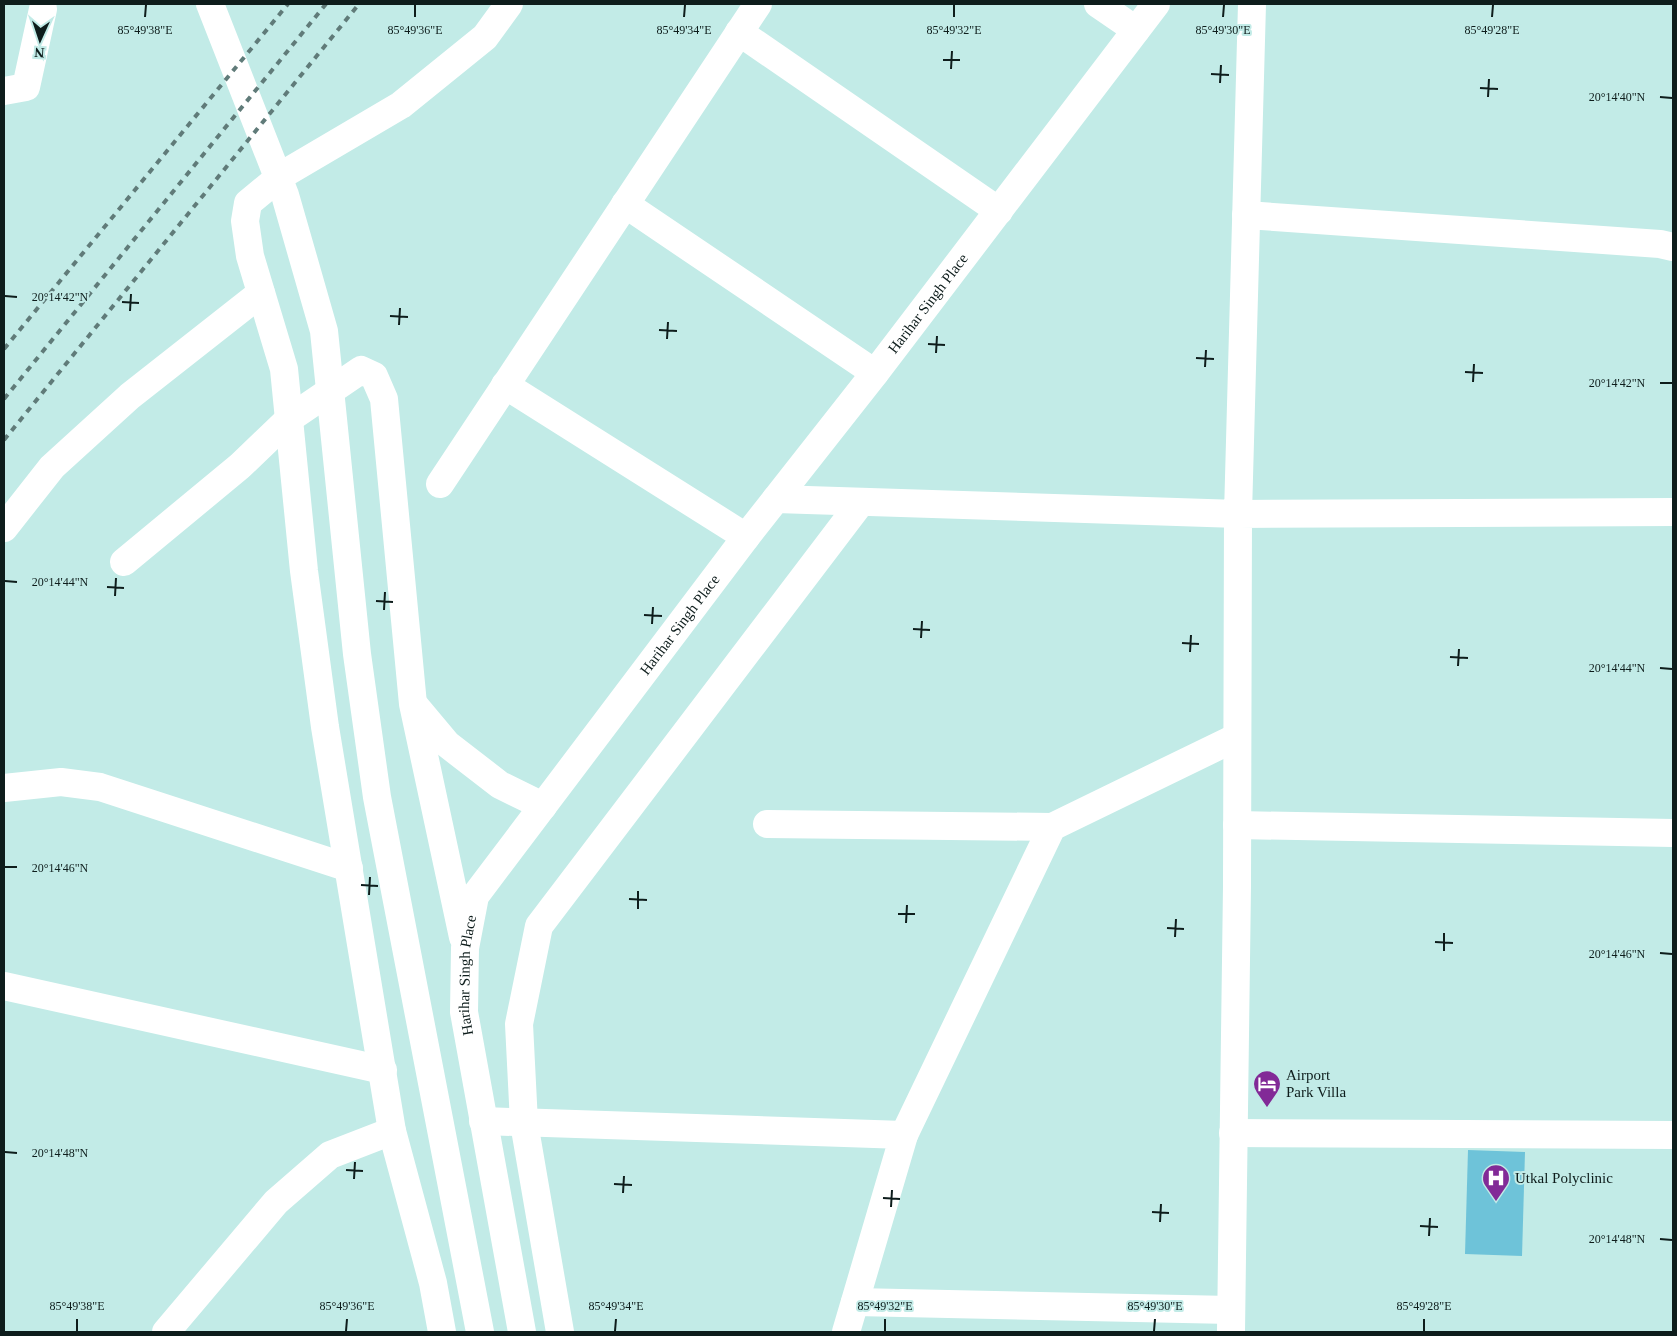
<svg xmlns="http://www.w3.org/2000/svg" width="1677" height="1336" viewBox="0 0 1677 1336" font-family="'Times New Roman',serif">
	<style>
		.building { fill: #6ec3d9 }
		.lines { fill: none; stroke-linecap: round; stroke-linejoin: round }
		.minor { stroke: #fff; stroke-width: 28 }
		.rail { stroke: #607b79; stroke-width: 4; stroke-dasharray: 6 6; stroke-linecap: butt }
		.ticks { fill: none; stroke: #0e1d1c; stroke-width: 2 }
		.labels { text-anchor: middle; stroke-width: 4; stroke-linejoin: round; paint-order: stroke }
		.street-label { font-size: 15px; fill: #0e1d1c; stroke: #c2ebe7 }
		.poi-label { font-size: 15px; fill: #0e1d1c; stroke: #c2ebe7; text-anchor: start }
		.ticks-label { font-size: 12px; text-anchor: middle; fill: #0e1d1c; stroke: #c2ebe7; stroke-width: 4; stroke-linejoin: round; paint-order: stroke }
	</style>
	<rect width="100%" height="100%" fill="#c2ebe7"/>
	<path class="building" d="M 1468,1150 L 1525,1152 L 1522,1256 L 1465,1254 Z"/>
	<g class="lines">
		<g class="minor">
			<path d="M 210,4 L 285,195 L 324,331 L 357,654 L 377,797 L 480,1332"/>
			<path d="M 1098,4 L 1136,30"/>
			<path d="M 739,32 L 999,211"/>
			<path d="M 4,91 L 26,87 L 43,9"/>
			<path d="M 625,204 L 875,373"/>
			<path d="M 1246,215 L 1660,244 L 1673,247"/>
			<path d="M 505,385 L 746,537"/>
			<path d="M 440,484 L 758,4"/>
			<path d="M 776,499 L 1238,514 L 1252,4"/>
			<path d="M 4,528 L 52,467 L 130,396 L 261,293"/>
			<path d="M 124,562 L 240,466 L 289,419 L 361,370 L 374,376 L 384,399 L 413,704 L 463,937"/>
			<path d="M 416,707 L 447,744 L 500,785 L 543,806"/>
			<path d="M 4,788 L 61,782 L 100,787 L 349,868"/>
			<path d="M 767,824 L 1052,827"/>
			<path d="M 1237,825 L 1673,833"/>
			<path d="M 4,986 L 383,1070"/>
			<path d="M 483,1121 L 904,1135 L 846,1332"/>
			<path d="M 1233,1133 L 1673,1135"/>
			<path d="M 904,1135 L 1052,827 L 1237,737"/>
			<path d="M 855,1302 L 1231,1310"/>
			<path d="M 166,1332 L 276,1202 L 330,1155 L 392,1131"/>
			<path d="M 442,1332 L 433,1283 L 392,1131 L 325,727 L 304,571 L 284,369 L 250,256 L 245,221 L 248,203 L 282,175 L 401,105 L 485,37 L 509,4"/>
			<path id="s1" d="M 522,1332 L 464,1012 L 465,948 L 475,896 L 746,537 L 875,373 L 1156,4"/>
			<path d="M 560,1332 L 524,1123 L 519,1024 L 539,926 L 861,502"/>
			<path d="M 1231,1332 L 1237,886 L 1238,514 L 1673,512"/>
		</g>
		<path class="rail" d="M 4,349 L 288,4
			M 4,399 L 326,4
			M 4,440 L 359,4"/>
	</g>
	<path class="ticks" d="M 145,17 L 146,5M 415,17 L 415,5M 684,17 L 685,5M 954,17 L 954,5M 1223,17 L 1224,5M 1492,17 L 1493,5M 943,60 L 960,60M 951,69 L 952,51M 1211,74 L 1229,75M 1220,83 L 1221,65M 1480,88 L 1498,89M 1488,97 L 1489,79M 1660,97 L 1672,98M 5,296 L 17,297M 122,302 L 139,303M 130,311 L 131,294M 390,316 L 408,317M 399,325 L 400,308M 659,330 L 677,331M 667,339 L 668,322M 928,344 L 945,345M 936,353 L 937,336M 1196,358 L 1214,359M 1205,367 L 1206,350M 1465,372 L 1483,373M 1473,382 L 1474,364M 1660,383 L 1672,383M 5,581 L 17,582M 107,587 L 124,588M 115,596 L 116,578M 376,601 L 393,602M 384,610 L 385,592M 644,615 L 662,616M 652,624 L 653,607M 913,629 L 930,630M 921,638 L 922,621M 1182,643 L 1199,644M 1190,652 L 1191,635M 1450,657 L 1468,658M 1458,666 L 1459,649M 1660,668 L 1672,669M 5,867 L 17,867M 361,885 L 378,886M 369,895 L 370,877M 629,899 L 647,900M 638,909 L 638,891M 898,914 L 915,914M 906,923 L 907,905M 1167,928 L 1184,929M 1175,937 L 1176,919M 1435,942 L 1453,943M 1444,951 L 1444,933M 1660,953 L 1672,954M 5,1152 L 17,1153M 346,1170 L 363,1171M 354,1179 L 355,1162M 614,1184 L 632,1185M 623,1193 L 624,1176M 883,1198 L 900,1199M 891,1207 L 892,1190M 1152,1212 L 1169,1213M 1160,1222 L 1161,1204M 1420,1226 L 1438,1227M 1429,1236 L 1430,1218M 1660,1239 L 1672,1240M 77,1331 L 77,1319M 346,1331 L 347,1319M 615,1331 L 616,1319M 885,1331 L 885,1319M 1154,1331 L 1155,1319M 1424,1331 L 1424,1319"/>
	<defs>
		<g id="hotel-pin" transform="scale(1.4375)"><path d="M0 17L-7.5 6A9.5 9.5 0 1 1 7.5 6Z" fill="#822a97" stroke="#c2ebe7"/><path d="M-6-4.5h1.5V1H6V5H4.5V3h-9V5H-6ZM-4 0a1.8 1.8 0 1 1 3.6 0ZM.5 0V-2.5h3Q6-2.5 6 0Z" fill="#fff"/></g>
		<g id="hospital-pin" transform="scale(1.4375)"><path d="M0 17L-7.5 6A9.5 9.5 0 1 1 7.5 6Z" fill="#822a97" stroke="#c2ebe7"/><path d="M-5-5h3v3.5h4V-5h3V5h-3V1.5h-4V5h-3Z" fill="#fff"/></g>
	</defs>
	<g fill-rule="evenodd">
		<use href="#hotel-pin" x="1267" y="1084"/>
		<use href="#hospital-pin" x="1496" y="1178"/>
	</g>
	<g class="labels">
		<g class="street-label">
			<text dy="5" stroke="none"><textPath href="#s1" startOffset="1188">Harihar Singh Place</textPath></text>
			<text dy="5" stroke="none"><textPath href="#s1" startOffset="782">Harihar Singh Place</textPath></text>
			<text dy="5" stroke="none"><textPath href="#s1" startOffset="362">Harihar Singh Place</textPath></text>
		</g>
		<g class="poi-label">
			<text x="1286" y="1080">Airport<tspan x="1286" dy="17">Park Villa</tspan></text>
			<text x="1515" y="1183">Utkal Polyclinic</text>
		</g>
	</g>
	<g class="ticks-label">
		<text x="145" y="34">85°49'38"E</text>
		<text x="415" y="34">85°49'36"E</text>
		<text x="684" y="34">85°49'34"E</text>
		<text x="954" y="34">85°49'32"E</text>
		<text x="1223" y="34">85°49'30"E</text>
		<text x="1492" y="34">85°49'28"E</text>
		<text x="1617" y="101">20°14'40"N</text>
		<text x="60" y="301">20°14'42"N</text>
		<text x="1617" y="387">20°14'42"N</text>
		<text x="60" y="586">20°14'44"N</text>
		<text x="1617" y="672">20°14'44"N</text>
		<text x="60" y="872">20°14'46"N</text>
		<text x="1617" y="958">20°14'46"N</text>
		<text x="60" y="1157">20°14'48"N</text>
		<text x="1617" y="1243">20°14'48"N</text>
		<text x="77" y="1310">85°49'38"E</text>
		<text x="347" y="1310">85°49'36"E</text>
		<text x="616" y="1310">85°49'34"E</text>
		<text x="885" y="1310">85°49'32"E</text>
		<text x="1155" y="1310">85°49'30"E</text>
		<text x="1424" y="1310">85°49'28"E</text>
	</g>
	<rect width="1677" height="1336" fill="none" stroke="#0e1d1c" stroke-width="10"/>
	<g transform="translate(40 40) rotate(183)" stroke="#c2ebe7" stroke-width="4" paint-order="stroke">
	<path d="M0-4L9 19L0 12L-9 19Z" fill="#0e1d1c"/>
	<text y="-8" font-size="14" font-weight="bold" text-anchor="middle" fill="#0e1d1c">N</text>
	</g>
</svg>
